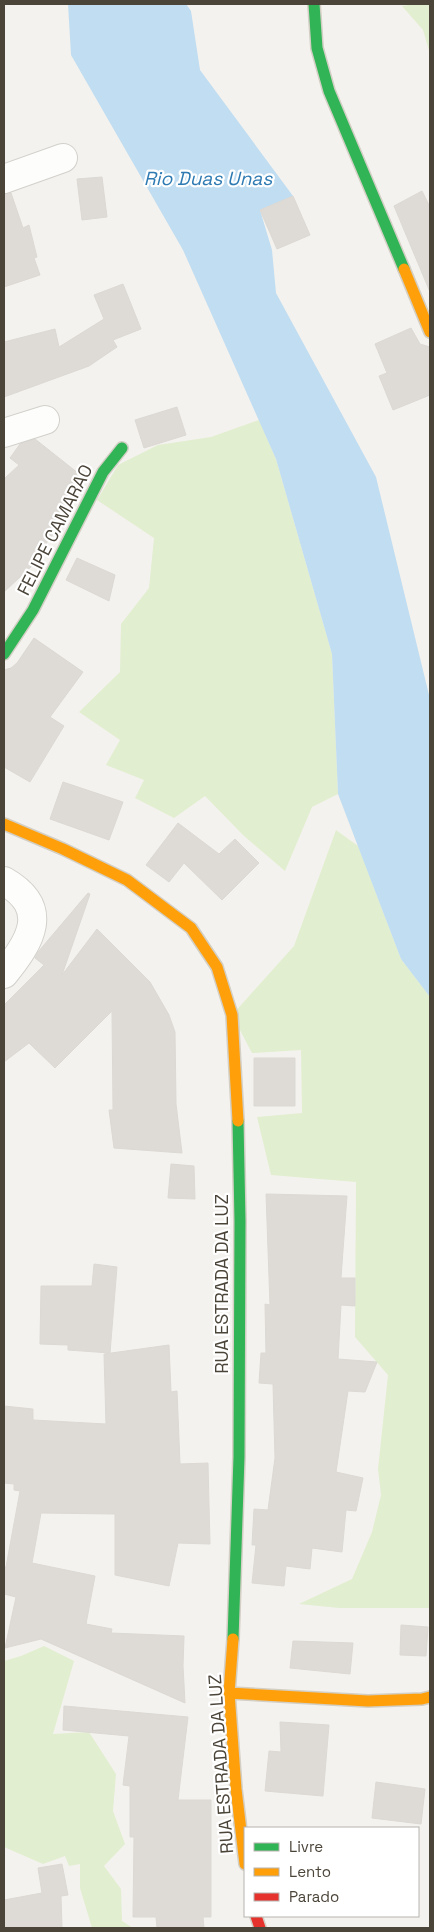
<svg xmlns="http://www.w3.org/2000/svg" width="434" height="1932" viewBox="0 0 434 1932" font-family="'Space Grotesk',sans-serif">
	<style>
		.green { fill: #e1eecf }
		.water { fill: #c0ddf1 }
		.building { fill: #dedbd6; stroke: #dcd9d4 }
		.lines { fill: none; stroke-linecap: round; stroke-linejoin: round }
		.street-casing { stroke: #d2d0cb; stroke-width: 30 }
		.fast-casing { stroke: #d3cfc5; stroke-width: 14 }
		.slow-casing { stroke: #d3cfc5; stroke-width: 14 }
		.jam-casing { stroke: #d3cfc5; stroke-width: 14 }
		.street { stroke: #fdfdfc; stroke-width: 28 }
		.fast { stroke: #30b455; stroke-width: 11 }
		.slow { stroke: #ff9f0a; stroke-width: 11 }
		.jam { stroke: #e5322d; stroke-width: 11 }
		.labels { text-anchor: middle; stroke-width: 4.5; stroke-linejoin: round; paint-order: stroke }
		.street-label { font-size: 18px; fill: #4b4439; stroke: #fff }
		.water-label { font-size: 19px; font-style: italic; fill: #2e7ab2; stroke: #fff }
	</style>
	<rect width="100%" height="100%" fill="#f4f2ee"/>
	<path class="green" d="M 415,4 L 430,4 L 430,54 L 423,30 L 402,6 Z
		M 259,420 L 276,459 L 332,654 L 338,794 L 312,807 L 285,871 L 243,835 L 205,796 L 174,818 L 135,798 L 144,780 L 106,765 L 120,740 L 79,712 L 120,672 L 121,624 L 149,588 L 154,538 L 97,500 L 118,465 L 158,445 L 211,437 Z
		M 336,830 L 358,846 L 401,959 L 430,997 L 430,1608 L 339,1608 L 299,1604 L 352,1579 L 372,1532 L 381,1495 L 378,1469 L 388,1375 L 355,1337 L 356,1182 L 271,1175 L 257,1117 L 302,1113 L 301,1050 L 252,1053 L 232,1015 L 294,946 Z
		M 44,1646 L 74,1661 L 53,1734 L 89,1732 L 116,1774 L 113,1811 L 125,1844 L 104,1866 L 121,1889 L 122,1921 L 133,1928 L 92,1928 L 80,1888 L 80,1864 L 69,1866 L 65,1856 L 43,1864 L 4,1847 L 4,1661 L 21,1656 Z"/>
	<path class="water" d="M 68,4 L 186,4 L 191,11 L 200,70 L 293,196 L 260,210 L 272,250 L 276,293 L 376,477 L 430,699 L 430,997 L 401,959 L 338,794 L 332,654 L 276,459 L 183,250 L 71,55 Z"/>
	<path class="building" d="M 102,177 L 107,217 L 82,220 L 77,179 Z
		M 422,191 L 430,207 L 430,292 L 394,206 Z
		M 11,193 L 23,228 L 29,225 L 37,257 L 34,258 L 40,275 L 4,287 L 4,194 Z
		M 293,196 L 310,235 L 277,249 L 260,210 Z
		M 123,284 L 141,329 L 113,340 L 117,347 L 89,366 L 4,397 L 4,342 L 55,329 L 59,347 L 104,319 L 94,295 Z
		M 411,328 L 420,344 L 430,347 L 430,395 L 393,410 L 379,376 L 387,373 L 375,344 Z
		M 177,407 L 186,435 L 144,448 L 135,420 Z
		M 35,439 L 83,477 L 56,530 L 45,545 L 48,546 L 37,567 L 33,565 L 4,592 L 4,479 L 19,465 L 10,458 L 20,444 Z
		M 77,558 L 115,575 L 109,601 L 66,580 Z
		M 34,638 L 83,672 L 50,717 L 64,726 L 30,782 L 4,767 L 4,670 L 11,668 L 17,663 Z
		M 63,782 L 123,802 L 109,840 L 50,819 Z
		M 178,823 L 219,854 L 235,839 L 259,863 L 222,900 L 184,863 L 169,882 L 146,865 Z
		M 88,893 L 90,894 L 62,975 L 97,929 L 150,982 L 169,1015 L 175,1032 L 176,1104 L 182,1153 L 114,1148 L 109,1110 L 113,1110 L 112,1011 L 55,1068 L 29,1043 L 4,1062 L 4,1005 L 44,965 L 35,958 L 38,952 Z
		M 254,1058 L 295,1058 L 295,1106 L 254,1106 Z
		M 171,1164 L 194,1166 L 195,1199 L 168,1198 Z
		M 266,1194 L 347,1196 L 341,1278 L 355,1278 L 355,1306 L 341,1305 L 338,1359 L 377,1362 L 365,1392 L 348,1391 L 336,1472 L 363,1478 L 356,1511 L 346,1510 L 342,1552 L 312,1548 L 310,1569 L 286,1566 L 284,1586 L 252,1583 L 256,1545 L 252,1545 L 254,1509 L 268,1510 L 275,1458 L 273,1384 L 259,1383 L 261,1353 L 266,1353 L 265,1304 L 270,1305 Z
		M 94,1264 L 117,1267 L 110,1353 L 68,1350 L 68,1345 L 40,1344 L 41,1286 L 92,1286 Z
		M 169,1345 L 171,1392 L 177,1391 L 180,1464 L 208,1463 L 210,1544 L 178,1543 L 169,1586 L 115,1575 L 115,1514 L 41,1513 L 32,1563 L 95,1576 L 86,1624 L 112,1629 L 111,1633 L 184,1636 L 183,1666 L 185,1703 L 41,1639 L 5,1648 L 16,1597 L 4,1594 L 4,1567 L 6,1567 L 20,1491 L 14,1490 L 14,1484 L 4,1483 L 4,1406 L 33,1409 L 33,1420 L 106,1424 L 104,1354 Z
		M 401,1625 L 428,1627 L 426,1656 L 400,1655 Z
		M 293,1641 L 353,1643 L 350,1674 L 290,1668 Z
		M 64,1706 L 188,1717 L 178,1800 L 211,1800 L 211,1917 L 203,1917 L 204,1928 L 157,1928 L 156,1917 L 133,1917 L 134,1837 L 130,1837 L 130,1786 L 123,1785 L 129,1736 L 63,1730 Z
		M 280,1722 L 329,1725 L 323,1796 L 265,1791 L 269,1751 L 281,1752 Z
		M 376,1782 L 425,1789 L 421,1824 L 372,1818 Z
		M 62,1864 L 68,1895 L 61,1896 L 62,1928 L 4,1928 L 4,1900 L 42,1893 L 38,1868 Z"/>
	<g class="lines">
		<g class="street-casing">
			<path id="street" d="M 4,179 L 63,158
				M 4,433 L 45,420
				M 4,881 C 51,908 31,941 4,974"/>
		</g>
		<g class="fast-casing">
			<path id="fast" d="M 314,4 L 317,48 L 329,91 L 404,269
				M 4,654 L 33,610 L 103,472 L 122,448
				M 233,1639 L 239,1457 L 240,1221 L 238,1121"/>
		</g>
		<g class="slow-casing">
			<path id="slow" d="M 404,269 L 430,332
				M 4,824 L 63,849 L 127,880 L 191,928 L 217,967 L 232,1015 L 238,1121
				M 233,1639 L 229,1693 L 236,1789 L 245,1864
				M 229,1693 L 368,1701 L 422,1699 L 430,1697"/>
		</g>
		<g class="jam-casing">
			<path id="jam" d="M 256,1916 L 260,1928"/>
		</g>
		<use href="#street" class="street"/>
		<use href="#fast" class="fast"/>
		<use href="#slow" class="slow"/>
		<use href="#jam" class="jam"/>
	</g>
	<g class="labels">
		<g class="street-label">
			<text transform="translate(55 530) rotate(-63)" y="6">FELIPE CAMARAO</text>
			<text transform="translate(222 1284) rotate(-90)" y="6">RUA ESTRADA DA LUZ</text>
			<text transform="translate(221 1764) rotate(-94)" y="6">RUA ESTRADA DA LUZ</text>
		</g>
		<g class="water-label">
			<text x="208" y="185">Rio Duas Unas</text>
		</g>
	</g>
	<rect width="434" height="1932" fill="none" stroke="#4b4439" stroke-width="10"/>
	<rect x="244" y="1827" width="175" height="90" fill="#ffffff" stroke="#b7b4b0"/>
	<rect x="254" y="1843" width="25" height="8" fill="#30b455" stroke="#b7b4b0"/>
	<text x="289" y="1852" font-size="15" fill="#4b4439">Livre</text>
	<rect x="254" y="1868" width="25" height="8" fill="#ff9f0a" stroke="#b7b4b0"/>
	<text x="289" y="1877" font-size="15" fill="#4b4439">Lento</text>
	<rect x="254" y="1893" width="25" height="8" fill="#e5322d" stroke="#b7b4b0"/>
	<text x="289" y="1902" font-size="15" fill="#4b4439">Parado</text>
</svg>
